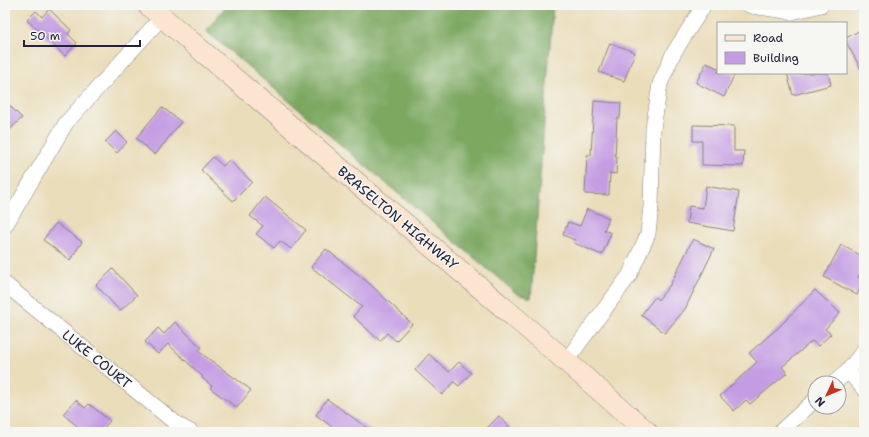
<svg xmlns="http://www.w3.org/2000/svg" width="869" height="437" viewBox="0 0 869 437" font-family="'Shantell Sans',sans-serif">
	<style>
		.forest { fill: #7ba861; stroke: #4e654e }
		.building { fill: #c49ce3 }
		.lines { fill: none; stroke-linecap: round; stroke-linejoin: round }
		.minor-casing { stroke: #86807a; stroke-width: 16 }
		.secondary-casing { stroke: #86807a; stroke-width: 22 }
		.minor { stroke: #fff; stroke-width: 15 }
		.secondary { stroke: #fce5d0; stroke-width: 21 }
		.labels { text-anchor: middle; stroke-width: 3; stroke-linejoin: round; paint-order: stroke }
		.street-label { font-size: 14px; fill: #22223b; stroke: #f6f6f2 }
	</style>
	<rect width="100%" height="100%" fill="#f6f6f2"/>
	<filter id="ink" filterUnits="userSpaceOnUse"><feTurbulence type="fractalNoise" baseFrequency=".025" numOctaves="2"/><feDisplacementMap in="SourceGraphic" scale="8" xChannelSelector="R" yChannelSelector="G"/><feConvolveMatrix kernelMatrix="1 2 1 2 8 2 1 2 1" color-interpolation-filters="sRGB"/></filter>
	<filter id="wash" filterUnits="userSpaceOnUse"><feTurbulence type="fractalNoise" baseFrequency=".012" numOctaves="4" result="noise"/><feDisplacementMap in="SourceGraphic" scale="16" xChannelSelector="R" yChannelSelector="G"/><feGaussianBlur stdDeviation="0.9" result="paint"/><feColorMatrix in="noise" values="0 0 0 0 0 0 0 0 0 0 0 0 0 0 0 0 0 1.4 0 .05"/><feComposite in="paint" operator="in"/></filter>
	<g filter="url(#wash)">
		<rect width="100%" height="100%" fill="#eaddba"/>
		<path class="forest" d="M 227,5 L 553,5 L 531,298 L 517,294 L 206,31 Z"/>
		<g id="blocks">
			<path class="building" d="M 49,9 L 71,30 L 68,34 L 77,43 L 65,56 L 27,20 L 36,11 L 42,17 Z
				M 864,28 L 864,74 L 846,42 L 846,38 Z
				M 610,43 L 635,52 L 624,81 L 599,72 Z
				M 706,63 L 718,68 L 718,73 L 735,73 L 724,97 L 696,83 Z
				M 787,73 L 828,73 L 831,85 L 793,95 Z
				M 5,101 L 22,118 L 5,134 Z
				M 594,101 L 621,103 L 620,118 L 617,118 L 615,157 L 617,157 L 616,174 L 610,173 L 609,195 L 585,194 L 587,155 L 591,155 Z
				M 162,107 L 181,122 L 155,155 L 136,138 Z
				M 693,125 L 734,126 L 734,151 L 744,151 L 743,166 L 702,165 L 702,141 L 693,141 Z
				M 116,131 L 127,142 L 117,153 L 105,142 Z
				M 213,157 L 223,166 L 229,160 L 252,182 L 233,201 L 201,170 Z
				M 706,186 L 739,192 L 733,231 L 687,223 L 689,206 L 703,208 Z
				M 265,197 L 306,230 L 291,249 L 280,241 L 274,248 L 256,234 L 263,226 L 250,216 Z
				M 587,209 L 609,218 L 604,230 L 611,233 L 602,255 L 574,243 L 575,240 L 563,235 L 568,222 L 580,226 Z
				M 56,223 L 82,242 L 70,260 L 43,240 Z
				M 693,239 L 714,249 L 685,309 L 665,333 L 641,315 L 655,297 L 658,300 L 670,285 Z
				M 841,245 L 864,257 L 864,265 L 858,277 L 864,280 L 864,281 L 857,295 L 824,277 Z
				M 326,249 L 370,284 L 412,324 L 396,341 L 387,333 L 380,341 L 353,316 L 362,307 L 311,267 Z
				M 113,269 L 137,295 L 120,311 L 96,285 Z
				M 815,290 L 840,313 L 825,329 L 831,334 L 818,346 L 812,341 L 782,367 L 787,373 L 750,404 L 746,400 L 734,411 L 720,396 L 757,362 L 749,353 L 780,326 Z
				M 175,322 L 202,348 L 198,351 L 251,390 L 237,408 L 210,388 L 212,386 L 202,378 L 203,377 L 168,344 L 158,354 L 145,342 L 158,328 L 164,334 Z
				M 429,354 L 449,372 L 459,362 L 471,373 L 459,386 L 454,382 L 442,395 L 415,370 Z
				M 327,399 L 373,432 L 339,432 L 316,415 Z
				M 76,400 L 85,408 L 89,404 L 110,421 L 100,432 L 84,432 L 63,414 Z
				M 499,416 L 514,432 L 483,432 Z"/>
		</g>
	</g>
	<g filter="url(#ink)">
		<use href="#blocks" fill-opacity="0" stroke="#86807a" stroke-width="1"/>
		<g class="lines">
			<g class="minor-casing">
				<path id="minor" d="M 749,5 L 752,6 L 792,12 L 821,5
					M 5,226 L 66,123 L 162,17
					M 5,284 L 178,425 L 191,432
					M 566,361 L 629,276 L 648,234 L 651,206 L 653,129 L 660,84 L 673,54 L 704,5
					M 848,371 L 864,389
					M 834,383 L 848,371 L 864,350
					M 780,432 L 815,400"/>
			</g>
			<g class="secondary-casing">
				<path id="secondary" d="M 148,5 L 566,361 L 647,432"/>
			</g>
			<use href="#minor" class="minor"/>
			<use href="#secondary" class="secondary"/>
		</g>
	</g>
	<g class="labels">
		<g class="street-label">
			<text transform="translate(398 218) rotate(40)" y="5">BRASELTON HIGHWAY</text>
			<text transform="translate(97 359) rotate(39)" y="5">LUKE COURT</text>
		</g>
	</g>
	<rect width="869" height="437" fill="none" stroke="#f6f6f2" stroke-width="20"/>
	<rect x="717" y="22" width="130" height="52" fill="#f6f6f2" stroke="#a1a1a9"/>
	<rect x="725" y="35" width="20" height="6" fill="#fce5d0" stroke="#a1a1a9"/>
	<text x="753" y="42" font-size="12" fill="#22223b">Road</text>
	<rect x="725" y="52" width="20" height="12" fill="#c49ce3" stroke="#a1a1a9"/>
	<text x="753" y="62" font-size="12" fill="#22223b">Building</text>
	<g transform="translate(827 395) rotate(226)"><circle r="19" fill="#f6f6f2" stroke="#a1a1a9"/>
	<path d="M0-3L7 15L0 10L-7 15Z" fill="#c8321e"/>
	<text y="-6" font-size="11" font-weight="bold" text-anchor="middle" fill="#22223b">N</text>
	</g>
	<path d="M24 40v6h116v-6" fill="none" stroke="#22223b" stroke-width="2"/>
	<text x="30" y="40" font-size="12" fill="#22223b" stroke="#f6f6f2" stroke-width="3" paint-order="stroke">50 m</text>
</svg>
